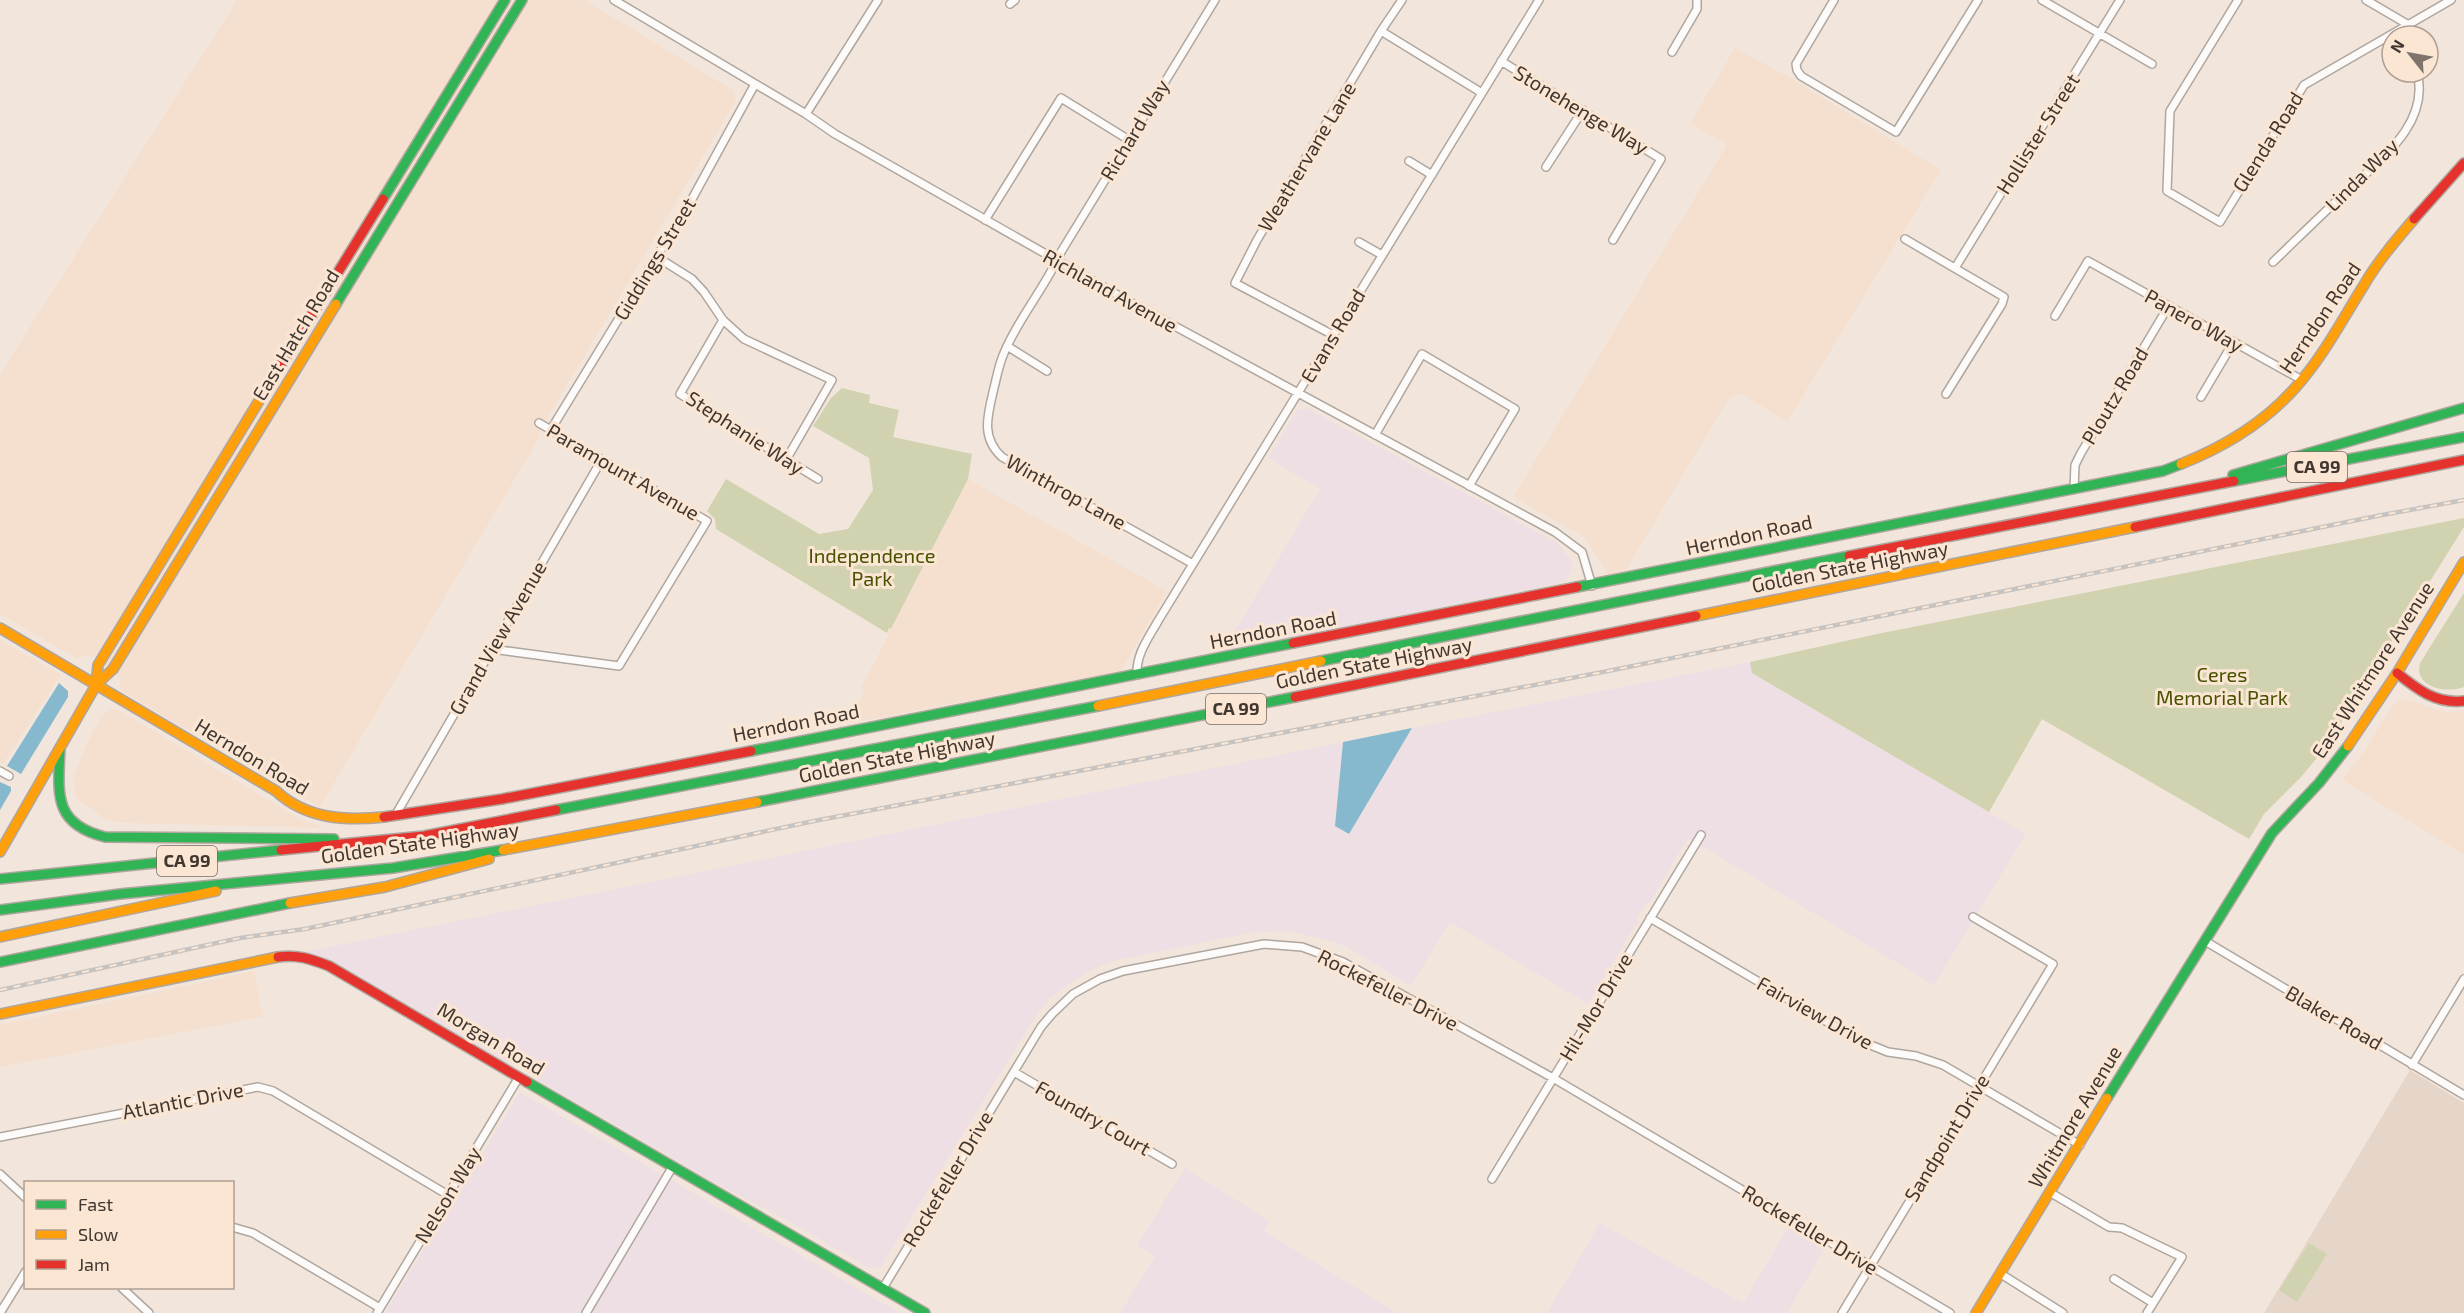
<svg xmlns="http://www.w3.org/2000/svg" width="2464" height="1313" viewBox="0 0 2464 1313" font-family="'Exo 2',sans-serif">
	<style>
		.built { fill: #f5e0cf }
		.industrial { fill: #eedfe4 }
		.education { fill: #e6d6ca }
		.green { fill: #d0d2b0 }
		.water { fill: #86b8ce }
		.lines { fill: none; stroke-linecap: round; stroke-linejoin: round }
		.street-casing { stroke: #afa69e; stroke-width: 10 }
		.fast-casing { stroke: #afa69e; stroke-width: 12 }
		.slow-casing { stroke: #afa69e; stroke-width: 12 }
		.jam-casing { stroke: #afa69e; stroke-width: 12 }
		.street { stroke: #fdfbfa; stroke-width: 7 }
		.fast { stroke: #30b455; stroke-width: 9 }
		.slow { stroke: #ff9f0a; stroke-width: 9 }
		.jam { stroke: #e5322d; stroke-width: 9 }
		.rail-casing { stroke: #c7c3c1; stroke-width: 4.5 }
		.rail { stroke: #fbe5d3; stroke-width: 2; stroke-dasharray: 7; stroke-linecap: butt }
		.labels { text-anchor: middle; stroke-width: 6; stroke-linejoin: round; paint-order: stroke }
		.shield { fill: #fbe5d3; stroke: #786b61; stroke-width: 1.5 }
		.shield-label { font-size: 18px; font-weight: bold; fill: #403730 }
		.street-label { font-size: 20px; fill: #403730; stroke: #fbe5d3 }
		.park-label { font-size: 20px; fill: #475200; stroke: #fbe5d3 }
	</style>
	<rect width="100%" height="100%" fill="#f2e6dc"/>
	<path class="built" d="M 237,0 L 585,0 L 734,91 L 736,101 L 538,434 L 541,435 L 320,807 L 123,692 L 119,686 L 120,678 L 93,655 L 76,658 L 0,614 L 0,374 Z
		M 1735,48 L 1787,76 L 1941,170 L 1787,422 L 1742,394 L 1730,397 L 1626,570 L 1608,574 L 1584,537 L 1513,497 L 1727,145 L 1690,123 Z
		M 968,479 L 1167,591 L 1121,671 L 847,724 L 864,691 L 861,688 L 889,634 L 887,633 L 890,628 L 892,628 Z
		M 0,640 L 61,675 L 3,764 L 0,762 Z
		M 2403,699 L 2446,712 L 2464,711 L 2464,855 L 2342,780 L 2365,750 L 2393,704 Z
		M 111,708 L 117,709 L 300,819 L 326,828 L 123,823 L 104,819 L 76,797 L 73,778 L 86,745 L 102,715 Z
		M 254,971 L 263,1017 L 0,1067 L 0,1025 Z"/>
	<path class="industrial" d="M 1307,408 L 1559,544 L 1571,560 L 1572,568 L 1566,582 L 1223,651 L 1320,489 L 1268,458 L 1297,410 Z
		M 1750,662 L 1752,673 L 2026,834 L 1934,985 L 1688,838 L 1650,902 L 1646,904 L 1637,917 L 1638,921 L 1588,1004 L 1450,922 L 1411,986 L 1349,948 L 1335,942 L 1289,931 L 1249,933 L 1113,961 L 1093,969 L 1069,984 L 1050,998 L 1037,1014 L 882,1265 L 876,1269 L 869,1268 L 778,1215 L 726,1189 L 533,1077 L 531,1072 L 518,1064 L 513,1066 L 336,963 L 304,952 L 1343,742 L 1335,826 L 1349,834 L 1412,728 Z
		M 520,1092 L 900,1313 L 385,1313 Z
		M 1185,1168 L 1270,1221 L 1264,1231 L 1397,1313 L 1120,1313 L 1155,1256 L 1137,1245 Z
		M 1600,1223 L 1743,1303 L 1788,1228 L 1825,1248 L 1787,1313 L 1547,1313 Z"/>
	<path class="education" d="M 2410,1070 L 2464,1103 L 2464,1313 L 2264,1313 Z"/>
	<path class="green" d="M 842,388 L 870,395 L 869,403 L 899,410 L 893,437 L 972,454 L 968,479 L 891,629 L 889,628 L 887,633 L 716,529 L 715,519 L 707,511 L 726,479 L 819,534 L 848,529 L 873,490 L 869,458 L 813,426 L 831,398 Z
		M 2464,518 L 2464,527 L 2326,747 L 2301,777 L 2264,814 L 2249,839 L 2042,719 L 1989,812 L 1752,673 L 1750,662 L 1882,633 Z
		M 2464,593 L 2464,687 C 2447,694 2413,687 2420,663 Z
		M 2309,1243 L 2327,1254 L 2297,1302 L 2279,1290 Z"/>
	<path class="water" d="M 59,683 L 68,691 L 68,697 L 21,774 L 7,766 Z
		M 1412,728 L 1349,834 L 1335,826 L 1343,742 Z
		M 0,782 L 11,787 L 11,791 L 0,810 Z"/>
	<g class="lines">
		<g class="street-casing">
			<path id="street" d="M 614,0 L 806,114 L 835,134 L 1132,303 L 1555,532 L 1582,552 L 1592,586
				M 1834,0 L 1796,64 L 1797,70 L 1801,76 L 1896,132 L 1978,0
				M 2042,0 L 2152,64
				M 2238,0 L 2170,111 L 2167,191 L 2220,222 L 2304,85 L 2451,0
				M 2366,0 L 2407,24
				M 1010,4 L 1015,0
				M 1381,31 L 1482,93
				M 1672,52 L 1697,9 L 1697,0
				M 1501,61 L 1661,159 L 1613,240
				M 806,114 L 878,0
				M 1409,161 L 1432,175
				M 1546,167 L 1583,110
				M 985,220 L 1061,98 L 1129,140
				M 1905,239 L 2004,297 L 2002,304 L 1946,394
				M 1359,242 L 1382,255
				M 657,257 L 692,279 L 704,292 L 723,320 L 744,339 L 832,380 L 786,460
				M 2273,262 C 2296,240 2319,217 2343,195 C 2376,162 2431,126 2417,72
				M 1955,268 L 2120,0
				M 2055,316 L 2088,261 L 2302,380
				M 723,320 L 680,394 L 818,479
				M 1333,335 L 1235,283 L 1257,240 L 1381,31 L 1402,0
				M 1007,346 L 1047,371
				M 2201,397 L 2233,343
				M 550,431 L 692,199 L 755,84
				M 1375,435 L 1422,354 L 1515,409 L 1469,486
				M 2074,489 L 2075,465 L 2081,453 L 2168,307
				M 1193,564 L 1002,457 C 980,437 988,414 994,388 C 997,376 999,364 1004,353 C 1019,317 1045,288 1061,252 L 1215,0
				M 492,649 L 619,666 L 707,521 L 539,423
				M 1137,675 C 1136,654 1148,639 1158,621 L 1539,0
				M 0,771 L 9,776
				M 395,816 L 601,461
				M 1650,918 L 1858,1040 L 1888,1052 L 1916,1056 L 1943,1065 L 2080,1145
				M 2205,941 L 2464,1095
				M 2412,1065 L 2464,979
				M 1014,1072 L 1172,1164
				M 0,1137 L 258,1087 L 273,1091 L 448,1195
				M 0,1174 L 26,1198
				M 1492,1179 L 1701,835
				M 2051,1193 L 2109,1227 L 2122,1228 L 2182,1257 L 2147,1313
				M 232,1227 L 253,1233 L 380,1308
				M 2001,1274 L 2063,1313
				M 2114,1279 L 2153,1303
				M 122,1288 L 149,1313
				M 883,1288 L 1041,1027 L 1052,1014 L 1073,994 L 1100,979 L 1123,971 L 1264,944 L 1302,947 L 1343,962 L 1553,1078 L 1950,1313
				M 0,1313 L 26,1271
				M 377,1313 L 519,1077
				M 586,1313 L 673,1166
				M 1842,1313 L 2053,964 L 1973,917"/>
		</g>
		<g class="fast-casing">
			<path id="fast" d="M 383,199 L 505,0
				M 336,304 L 522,0
				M 2233,475 L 2464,408
				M 2234,481 L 2464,437
				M 1577,587 L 2163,471 L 2181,464
				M 1321,661 L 1849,556
				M 60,748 C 58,794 53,824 105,837 L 334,839
				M 751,751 L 1293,643
				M 757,802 L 1295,697
				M 556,810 L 1098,706
				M 0,879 L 281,850
				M 0,910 L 120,894 L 393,868 L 503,850
				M 0,962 L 290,903
				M 527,1082 L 925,1313
				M 2107,1098 L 2272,833 L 2319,783 L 2348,746"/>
		</g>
		<g class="slow-casing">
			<path id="slow" d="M 2181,464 C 2224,447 2264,423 2295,388 C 2323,357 2342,320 2364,285 C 2378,261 2396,240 2414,219
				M 1696,616 L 2135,527
				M 0,628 L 276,791 C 306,819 345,821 384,817
				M 96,685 L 113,669 L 336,304
				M 96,685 L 98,665 L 276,373
				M 1098,706 L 1321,661
				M 2348,746 L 2397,673 L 2464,562
				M 503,850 L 757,802
				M 0,852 L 96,685
				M 290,903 L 385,887 L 489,859
				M 0,937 L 216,891
				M 0,1014 L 278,957
				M 1976,1313 L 2107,1098"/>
		</g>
		<g class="jam-casing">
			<path id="jam" d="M 2414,219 L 2464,163
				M 276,373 L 383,199
				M 2135,527 L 2464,460
				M 1849,556 L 2234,481
				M 1293,643 L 1577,587
				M 2397,673 C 2418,690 2436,704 2464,701
				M 1295,697 L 1696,616
				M 384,817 L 502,799 L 751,751
				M 281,850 L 424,836 L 556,810
				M 278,957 C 297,954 311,959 329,966 L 527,1082"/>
		</g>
		<use href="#street" class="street"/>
		<use href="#fast" class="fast"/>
		<use href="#slow" class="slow"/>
		<use href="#jam" class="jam"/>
		<g class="rail-casing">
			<path id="rail" d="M 0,990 L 240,938 L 305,929 L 814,821 L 1603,672 L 2377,516 L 2464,500"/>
		</g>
		<use href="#rail" class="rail"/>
	</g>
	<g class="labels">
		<g class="shield">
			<rect x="2287" y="452" width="60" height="30" rx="4.5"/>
			<rect x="1206" y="694" width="60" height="30" rx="4.5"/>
			<rect x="157" y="846" width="60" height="30" rx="4.5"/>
		</g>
		<g class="shield-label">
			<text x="2317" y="473">CA 99</text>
			<text x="1236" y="715">CA 99</text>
			<text x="187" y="867">CA 99</text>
		</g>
		<g class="street-label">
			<text transform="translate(1581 110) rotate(31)" y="7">Stonehenge Way</text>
			<text transform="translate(1135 130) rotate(-59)" y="7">Richard Way</text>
			<text transform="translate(2038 134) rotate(-58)" y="7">Hollister Street</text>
			<text transform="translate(2268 142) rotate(-58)" y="7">Glenda Road</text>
			<text transform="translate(1307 157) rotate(-59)" y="7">Weathervane Lane</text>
			<text transform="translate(2362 175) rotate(-45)" y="7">Linda Way</text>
			<text transform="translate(655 259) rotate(-59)" y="7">Giddings Street</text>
			<text transform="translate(1110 291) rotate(29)" y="7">Richland Avenue</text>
			<text transform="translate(2320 318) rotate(-56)" y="7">Herndon Road</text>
			<text transform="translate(2194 321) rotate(29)" y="7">Panero Way</text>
			<text transform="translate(296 335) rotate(-59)" y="7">East Hatch Road</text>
			<text transform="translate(1333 336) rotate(-59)" y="7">Evans Road</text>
			<text transform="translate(2115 396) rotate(-59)" y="7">Ploutz Road</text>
			<text transform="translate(745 433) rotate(33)" y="7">Stephanie Way</text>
			<text transform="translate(623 472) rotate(30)" y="7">Paramount Avenue</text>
			<text transform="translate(1066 492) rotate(29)" y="7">Winthrop Lane</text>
			<text transform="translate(1749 535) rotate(-12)" y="7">Herndon Road</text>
			<text transform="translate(1850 567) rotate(-11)" y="7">Golden State Highway</text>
			<text transform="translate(1273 630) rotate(-11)" y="7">Herndon Road</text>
			<text transform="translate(498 638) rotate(-60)" y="7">Grand View Avenue</text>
			<text transform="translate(1374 663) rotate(-11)" y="7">Golden State Highway</text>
			<text transform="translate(2373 670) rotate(-57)" y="7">East Whitmore Avenue</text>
			<text transform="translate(796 723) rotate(-11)" y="7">Herndon Road</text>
			<text transform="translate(252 757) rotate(31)" y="7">Herndon Road</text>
			<text transform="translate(897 757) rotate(-11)" y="7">Golden State Highway</text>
			<text transform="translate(420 843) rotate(-8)" y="7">Golden State Highway</text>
			<text transform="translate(1388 990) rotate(27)" y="7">Rockefeller Drive</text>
			<text transform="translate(1596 1007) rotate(-59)" y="7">Hil-Mor Drive</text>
			<text transform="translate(1815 1013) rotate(29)" y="7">Fairview Drive</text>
			<text transform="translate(2334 1018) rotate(30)" y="7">Blaker Road</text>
			<text transform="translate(491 1039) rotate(31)" y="7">Morgan Road</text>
			<text transform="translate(183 1101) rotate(-11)" y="7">Atlantic Drive</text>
			<text transform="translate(2075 1117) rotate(-59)" y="7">Whitmore Avenue</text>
			<text transform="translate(1093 1118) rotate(30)" y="7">Foundry Court</text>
			<text transform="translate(1947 1138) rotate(-59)" y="7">Sandpoint Drive</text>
			<text transform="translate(948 1179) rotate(-59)" y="7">Rockefeller Drive</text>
			<text transform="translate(448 1195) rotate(-59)" y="7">Nelson Way</text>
			<text transform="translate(1810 1230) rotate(31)" y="7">Rockefeller Drive</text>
		</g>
		<g class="park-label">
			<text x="872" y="563">Independence<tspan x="872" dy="23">Park</tspan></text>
			<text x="2222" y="682">Ceres<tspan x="2222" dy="23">Memorial Park</tspan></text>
		</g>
	</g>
	<rect x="24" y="1181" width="210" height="108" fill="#fbe5d3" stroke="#b09f92" stroke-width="1.5"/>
	<rect x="36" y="1200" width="30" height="9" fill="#30b455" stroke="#b09f92" stroke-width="1.5"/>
	<text x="78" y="1211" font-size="18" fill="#403730">Fast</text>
	<rect x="36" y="1230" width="30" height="9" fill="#ff9f0a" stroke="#b09f92" stroke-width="1.5"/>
	<text x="78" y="1241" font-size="18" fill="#403730">Slow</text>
	<rect x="36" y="1260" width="30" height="9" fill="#e5322d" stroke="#b09f92" stroke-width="1.5"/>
	<text x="78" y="1271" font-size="18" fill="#403730">Jam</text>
	<g transform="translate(2410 54) rotate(301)"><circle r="28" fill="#fbe5d3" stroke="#b09f92" stroke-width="1.5"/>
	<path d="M0-4.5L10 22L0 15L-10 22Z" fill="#7e746c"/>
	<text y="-9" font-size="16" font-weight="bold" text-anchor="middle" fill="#403730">N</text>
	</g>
</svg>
